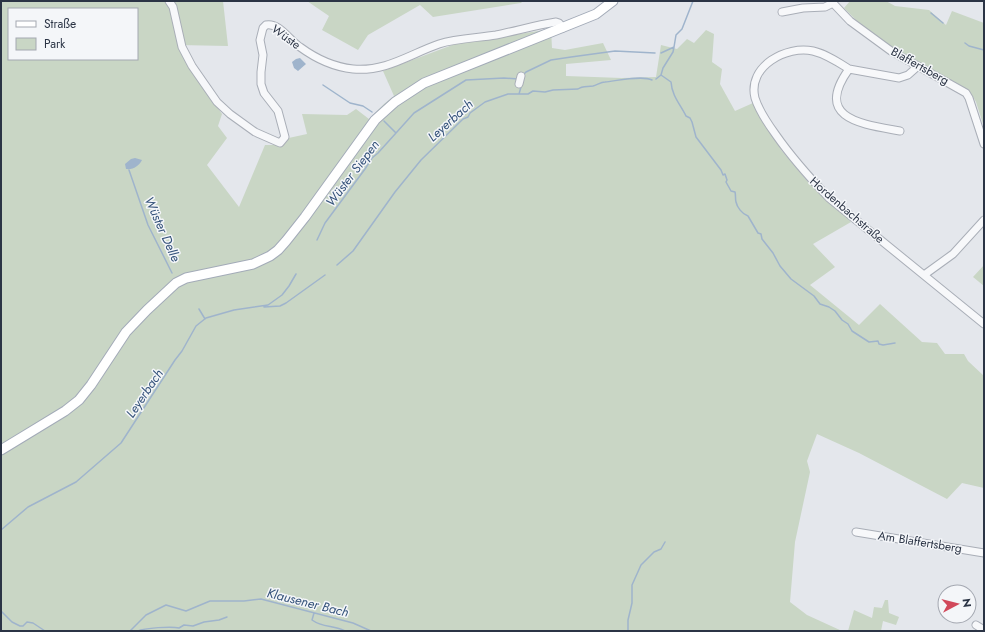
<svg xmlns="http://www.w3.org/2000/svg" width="985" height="632" viewBox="0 0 985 632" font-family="Jost,sans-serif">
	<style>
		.green { fill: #c9d6c5; fill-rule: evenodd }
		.water { fill: #9fb4cc }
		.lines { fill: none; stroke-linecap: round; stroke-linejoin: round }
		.stream { stroke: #9fb4cc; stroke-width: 1.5 }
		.minor-casing { stroke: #a9aeb7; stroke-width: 9 }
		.major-casing { stroke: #a3abb8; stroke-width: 11 }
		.minor { stroke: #f7f8fa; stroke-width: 7 }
		.major { stroke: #fff; stroke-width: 9 }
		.labels { text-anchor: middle; stroke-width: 3; stroke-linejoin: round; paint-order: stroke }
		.street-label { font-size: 12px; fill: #2b3445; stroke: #f4f6f9 }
		.water-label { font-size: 13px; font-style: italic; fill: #34527a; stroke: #f4f6f9 }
	</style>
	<rect width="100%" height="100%" fill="#e4e7ec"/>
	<path class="green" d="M 1,1 L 223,1 L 228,46 L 179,45 L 182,55 L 222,114 L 218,126 L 227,138 L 207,165 L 239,207 L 265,145 L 280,145 L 284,139 L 307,134 L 302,114 L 347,115 L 356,109 L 369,119 L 384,104 L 394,96 L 383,71 L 455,44 L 551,29 L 552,48 L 565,50 L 603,43 L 611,60 L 566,64 L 566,76 L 622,78 L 656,77 L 661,45 L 677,49 L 687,39 L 694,43 L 706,30 L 714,34 L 712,62 L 722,69 L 720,84 L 735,111 L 753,103 L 782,151 L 809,183 L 837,209 L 787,150 L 851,222 L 813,244 L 835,267 L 810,285 L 859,325 L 880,304 L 922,342 L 937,343 L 945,354 L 964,354 L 968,361 L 984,376 L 984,488 L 962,483 L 947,499 L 859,453 L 817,434 L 807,461 L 810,472 L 795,542 L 790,602 L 807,615 L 842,631 L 1,631 ZM 9,9 L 137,9 L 137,59 L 9,59 Z
		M 307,1 L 523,1 L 521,3 L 433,17 L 420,5 L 368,35 L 358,50 L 322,30 L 329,16 Z
		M 850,1 L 886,1 L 895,6 L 929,10 L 946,25 L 952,11 L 984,23 L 984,127 L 976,102 L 969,90 L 886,44 L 856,20 L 844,8 Z
		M 984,265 L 984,286 L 973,277 Z
		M 885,600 L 888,600 L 889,613 L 899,617 L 896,625 L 883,621 L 881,631 L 848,631 L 854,610 L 872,618 L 874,607 L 882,608 Z"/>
	<path class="water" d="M 300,58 L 306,64 L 298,71 L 294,68 L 292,62 L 296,59 Z
		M 135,158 L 142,160 C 139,166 133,170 126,169 L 125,164 L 131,159 Z"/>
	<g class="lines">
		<path class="stream" d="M 931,13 L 943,23
			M 965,43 L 969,46 L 984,50
			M 661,53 L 674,47 L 676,35 L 682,29 L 693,1
			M 523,75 L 526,72 L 551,60 L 571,57 L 615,51 L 655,53
			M 661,75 L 671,82 C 672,96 680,104 686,116 L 690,118 L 692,122 L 696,137 L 721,170 L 723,175 L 725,174 L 727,180 L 726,182 L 731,191 L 735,192 C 736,196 735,198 736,202 C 737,207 742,214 748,216 L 758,233 L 761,234 L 762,239 L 773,253 L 780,266 L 791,279 L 814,296 L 820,304 L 829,307 L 835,311 L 842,320 L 848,324 L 852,331 L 869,342 L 878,341 L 879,344 L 883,345 L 895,343
			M 656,79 L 661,75 L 663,68 L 673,52 L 674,47
			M 323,85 L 350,103 L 363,106 L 372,112
			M 519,94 L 521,87
			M 384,121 L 396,133
			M 129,170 L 148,225 L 172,273
			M 317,240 L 325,223 L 365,169 L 372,158 L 378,153 L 414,113 L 466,80 L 504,78 L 519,79
			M 337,265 L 353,251 L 395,192 L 421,160 L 463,119 L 468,117 L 470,113 L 485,102 L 508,94 L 528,94 L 533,91 L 545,92 L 553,90 L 578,89 C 582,86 587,87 593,86 C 597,85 601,82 605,82 C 616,81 642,75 652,80
			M 264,307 L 280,306 L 286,303 L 325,275
			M 199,309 L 205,319
			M 1,530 L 28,507 L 76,482 L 121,443 L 175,360 L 182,351 L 196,326 L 206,318 L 234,310 L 268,305 L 282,295 L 289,286 L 296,274
			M 1,611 L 12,622 L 20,626 L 23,626 L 27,622 L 33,623 L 45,631
			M 314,613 L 312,620 C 323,628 334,625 345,631
			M 130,631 L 146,615 L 166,605 L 186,611 L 210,601 L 244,601 L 261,599 L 353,623 L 371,631
			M 138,631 C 144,628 172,626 179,628 L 184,625 L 193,626 L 204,622 L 219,620 L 227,617
			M 628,631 L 628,620 L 632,603 L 632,585 L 641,565 L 654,552 L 661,549 L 665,542"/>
		<g class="minor-casing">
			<path id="minor" d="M 169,1 L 173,7 L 182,47 L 192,66 L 217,102 L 230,114 L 255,132 L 280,143 L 285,137 L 278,111 L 264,93 L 261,84 L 261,72 L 263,55 L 260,40 L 263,28 L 266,25 C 279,22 290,41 300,47 C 315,58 334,67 353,69 C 386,72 410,54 439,44 C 457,38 478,38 496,35 C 516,31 536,25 556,22 L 559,23 L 563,28
				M 831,1 L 850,21 L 891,51 L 966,93 L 969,98 L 984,144
				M 782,12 L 803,8 L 825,7 L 833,3
				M 849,69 C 838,62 826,54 813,51 C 787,45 747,66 755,98 C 759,111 768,124 776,135 C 792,158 810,178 829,198 L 984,324
				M 519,84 L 521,76
				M 900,131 C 862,124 813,119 849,69 L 899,78 L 908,75 L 917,67
				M 924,275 L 953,254 L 984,220
				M 856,532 L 984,553
				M 976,625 L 984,630"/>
		</g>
		<g class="major-casing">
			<path id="major" d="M 1,450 L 65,411 L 79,400 L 91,385 L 126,332 L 147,310 L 176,283 L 186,278 L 253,264 L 270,256 L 278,250 L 286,241 L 305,217 L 375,120 L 395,102 L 424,83 L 596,14 L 613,1"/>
		</g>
		<use href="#minor" class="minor"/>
		<use href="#major" class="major"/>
	</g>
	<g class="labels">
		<g class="street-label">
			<text transform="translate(286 37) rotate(36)" y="4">Wüste</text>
			<text transform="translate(920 66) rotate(29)" y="4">Blaffertsberg</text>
			<text transform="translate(847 210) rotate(41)" y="4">Hordenbachstraße</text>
			<text transform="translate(920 542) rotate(9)" y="4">Am Blaffertsberg</text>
		</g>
		<g class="water-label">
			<text transform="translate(450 120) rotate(-42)" y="5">Leyerbach</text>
			<text transform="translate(352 173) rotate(-53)" y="5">Wüster Siepen</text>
			<text transform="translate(163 229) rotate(66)" y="5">Wüster Delle</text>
			<text transform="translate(144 393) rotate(-56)" y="5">Leyerbach</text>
			<text transform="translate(308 602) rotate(14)" y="5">Klausener Bach</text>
		</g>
	</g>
	<rect width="985" height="632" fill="none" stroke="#2b3445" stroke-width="4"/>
	<rect x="8" y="8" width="130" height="52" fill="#f4f6f9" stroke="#a4a8b1"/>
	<rect x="16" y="21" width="20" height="6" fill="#ffffff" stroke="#a4a8b1"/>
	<text x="44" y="28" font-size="12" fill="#2b3445">Straße</text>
	<rect x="16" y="38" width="20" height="12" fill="#c9d6c5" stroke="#a4a8b1"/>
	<text x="44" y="48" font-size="12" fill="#2b3445">Park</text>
	<g transform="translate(957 604) rotate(83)"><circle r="19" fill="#f4f6f9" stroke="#a4a8b1"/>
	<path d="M0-3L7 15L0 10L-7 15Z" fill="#d1495b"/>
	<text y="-6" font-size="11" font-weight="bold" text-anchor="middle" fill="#2b3445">N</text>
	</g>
</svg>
